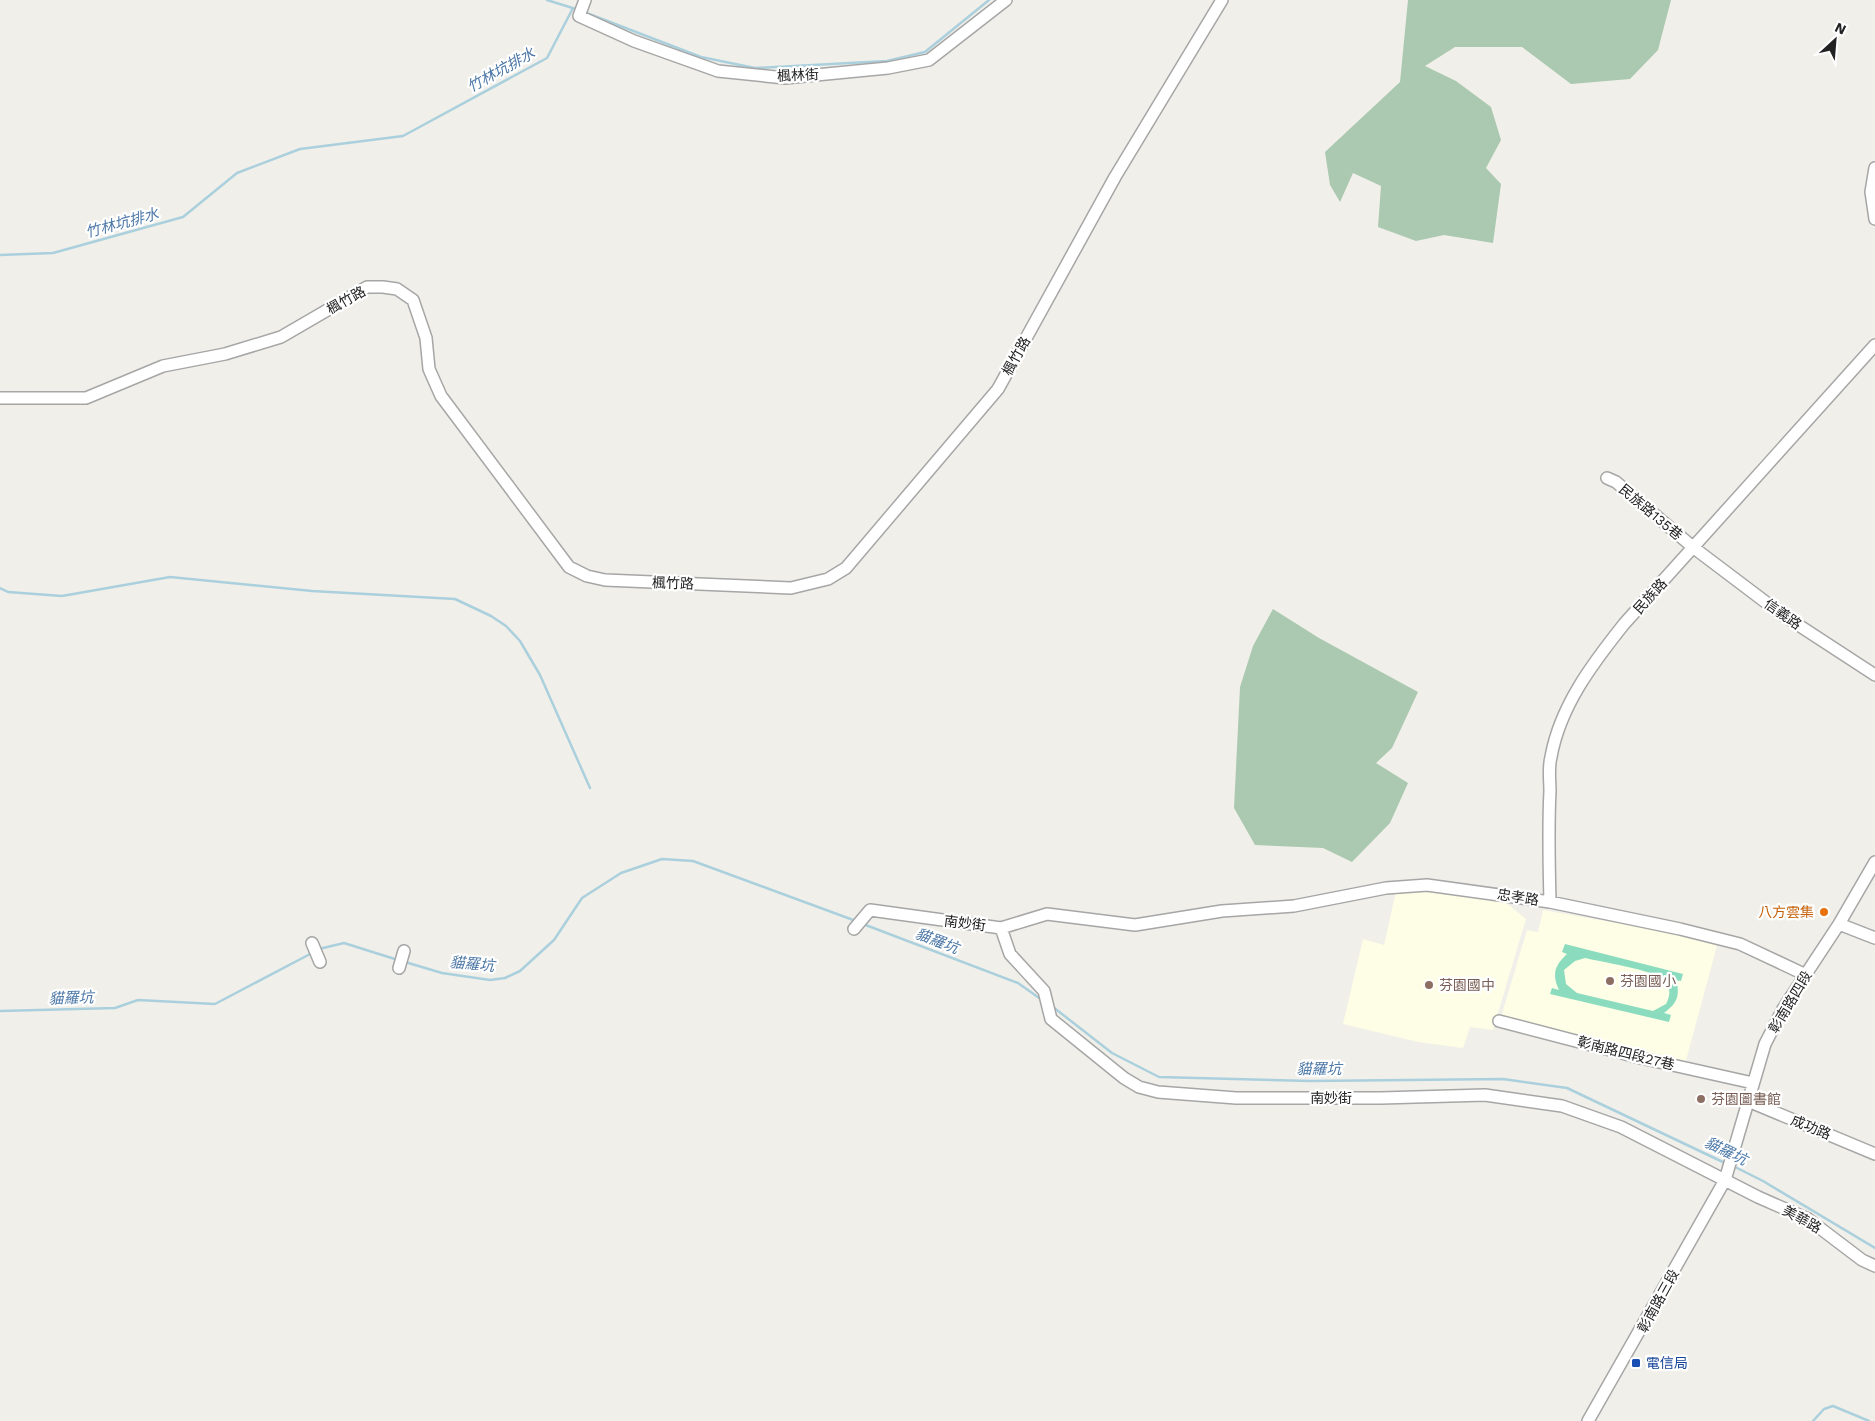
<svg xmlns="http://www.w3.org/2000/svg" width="1875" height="1421" viewBox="0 0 1875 1421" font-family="'Work Sans','Noto Sans TC',sans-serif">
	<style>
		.education { fill: #fdfee5 }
		.cemetery { fill: #abc9b0 }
		.pitch { fill: #8bdcbf; fill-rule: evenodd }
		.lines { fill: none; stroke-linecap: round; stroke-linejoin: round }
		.stream { stroke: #abd0dd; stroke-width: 2.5 }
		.minor-casing { stroke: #a6a6a6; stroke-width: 14 }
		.minor { stroke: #fff; stroke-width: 11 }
		.food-dot { fill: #e8710a; stroke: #fff; stroke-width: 2 }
		.education-dot { fill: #8d6e63; stroke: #fff; stroke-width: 2 }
		.transit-dot { fill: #1a4fb4; stroke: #fff; stroke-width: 2 }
		.labels { text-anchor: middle; stroke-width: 4.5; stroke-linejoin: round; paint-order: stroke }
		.street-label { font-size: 14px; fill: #222; stroke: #fff }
		.food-label { font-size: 14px; fill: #c56008; stroke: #fff; text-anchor: end }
		.education-label { font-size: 14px; fill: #785e54; stroke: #fff; text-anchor: start }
		.transit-label { font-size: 14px; fill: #164399; stroke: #fff; text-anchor: start }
		.water-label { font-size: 15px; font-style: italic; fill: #4d78a7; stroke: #fff }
	</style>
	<rect width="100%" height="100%" fill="#f1efe9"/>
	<path class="education" d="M 1427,890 L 1504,901 L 1526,919 L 1493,1030 L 1470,1027 L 1463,1048 L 1418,1042 L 1343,1024 L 1363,939 L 1384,945 L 1396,891 Z
		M 1543,910 L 1684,935 L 1717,946 L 1685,1064 L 1501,1017 L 1527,930 L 1538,932 Z"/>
	<path class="cemetery" d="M 1408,0 L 1671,0 L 1658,50 L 1630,79 L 1571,84 L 1522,47 L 1455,47 L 1425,66 L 1456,81 L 1491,107 L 1501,140 L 1486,168 L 1501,184 L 1493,243 L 1444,235 L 1416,241 L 1378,227 L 1381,186 L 1353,173 L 1340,202 L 1330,185 L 1325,152 L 1400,82 Z
		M 1273,609 L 1319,638 L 1418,692 L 1392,748 L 1376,763 L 1408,783 L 1390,823 L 1352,862 L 1323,848 L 1255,845 L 1234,808 L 1240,687 L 1253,646 Z"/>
	<path class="pitch" d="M 1565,944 L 1683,974 L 1681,981 L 1673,980 L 1677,984 C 1680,998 1675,1005 1664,1013 L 1671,1015 L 1669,1022 L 1550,994 L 1552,988 L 1559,990 C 1552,975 1554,966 1567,954 L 1562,952 ZM 1585,958 C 1602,962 1646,969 1659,977 C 1670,983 1672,993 1666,1004 L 1653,1011 L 1577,993 L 1566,984 L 1564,970 L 1575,961 Z"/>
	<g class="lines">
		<path class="stream" d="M 547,0 L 579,10
			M 584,12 L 701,57 L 755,68 L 887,61 L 925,52 L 989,0
			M 0,255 L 53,253 L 183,217 L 237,173 L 300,149 L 403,136 L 547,58 L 573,8
			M 0,588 L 8,592 L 62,596 L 170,577 L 312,591 L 455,599 L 491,616 L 506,626 L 520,641 L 540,675 L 590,788
			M 863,924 L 1018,983 L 1042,1000
			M 319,949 L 344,943 L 398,960
			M 405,962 L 442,973 L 490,980 L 505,978 L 520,971 L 554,940 L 582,898 L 621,873 L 662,859 L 693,861 L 856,921
			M 1053,1007 L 1112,1053 L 1159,1077 L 1311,1081 L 1503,1079 L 1567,1088 L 1725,1163
			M 0,1011 L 115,1008 L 138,1000 L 215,1004 L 312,953
			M 1733,1166 L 1763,1181 L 1875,1248
			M 1813,1421 L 1824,1409 L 1833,1406 L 1869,1421"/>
		<g class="minor-casing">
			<path id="minor" d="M 585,0 L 579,16 L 634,41 L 718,71 L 785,78 L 888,68 L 929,60 L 1006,0
				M 1875,168 L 1871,192 L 1875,219
				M 0,398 L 86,398 L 163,366 L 225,354 L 281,337 L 367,287 L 383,287 L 397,289 L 413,300 L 426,338 L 429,369 L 441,396 L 569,567 L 587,576 L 605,580 L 791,588 L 828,579 L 846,568 L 998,389 L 1115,177 L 1222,0
				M 1607,478 L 1616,482 L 1694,548 L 1780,613 L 1875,675
				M 1550,902 C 1549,865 1548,828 1550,791 C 1550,780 1548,768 1551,757 C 1560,706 1593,663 1624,624 L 1875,345
				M 1839,924 L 1875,938
				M 1001,928 L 1010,954 L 1044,991 L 1051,1019 L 1124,1078 L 1139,1087 L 1158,1092 L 1236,1098 L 1381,1098 L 1485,1095 L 1562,1106 L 1621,1127 L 1758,1197 L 1808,1219 L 1862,1260 L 1875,1266
				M 854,929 L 870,910 L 1001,928 L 1047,914 L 1135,925 L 1222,911 L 1294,906 L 1386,888 L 1427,885 L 1550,902 L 1680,929 L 1740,944 L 1806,975
				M 312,943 L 320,962
				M 399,968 L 404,951
				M 1499,1021 L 1641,1058 L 1753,1083
				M 1748,1101 L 1875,1154
				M 1588,1421 L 1725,1180 L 1765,1044 L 1783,1009 L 1839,924 L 1875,862"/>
		</g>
		<use href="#minor" class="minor"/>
	</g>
	<circle class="food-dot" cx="1824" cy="912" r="5"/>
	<g class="education-dot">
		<circle cx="1610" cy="981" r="5"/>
		<circle cx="1429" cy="985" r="5"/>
		<circle cx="1701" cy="1099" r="5"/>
	</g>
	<rect class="transit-dot" x="1631" y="1358" width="10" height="10" rx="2.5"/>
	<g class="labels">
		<g class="street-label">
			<text transform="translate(798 75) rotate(-3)" y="5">楓林街</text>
			<text transform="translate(346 300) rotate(-29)" y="5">楓竹路</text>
			<text transform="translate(1016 356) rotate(-61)" y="5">楓竹路</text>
			<text transform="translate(1651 512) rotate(40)" y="5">民族路135巷</text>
			<text transform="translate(673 583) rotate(2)" y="5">楓竹路</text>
			<text transform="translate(1650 596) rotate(-48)" y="5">民族路</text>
			<text transform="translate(1783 614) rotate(35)" y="5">信義路</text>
			<text transform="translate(1518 897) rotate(9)" y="5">忠孝路</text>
			<text transform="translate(965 923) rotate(7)" y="5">南妙街</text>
			<text transform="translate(1790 1002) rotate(-59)" y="5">彰南路四段</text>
			<text transform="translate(1626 1053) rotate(14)" y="5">彰南路四段27巷</text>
			<text x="1331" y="1103">南妙街</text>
			<text transform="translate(1811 1127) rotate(22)" y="5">成功路</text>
			<text transform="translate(1802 1219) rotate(29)" y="5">美華路</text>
			<text transform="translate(1658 1301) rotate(-61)" y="5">彰南路三段</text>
		</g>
		<g class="food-label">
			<text x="1814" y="917">八方雲集</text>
		</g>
		<g class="education-label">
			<text x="1620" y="986">芬園國小</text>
			<text x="1439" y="990">芬園國中</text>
			<text x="1711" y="1104">芬園圖書館</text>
		</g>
		<g class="transit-label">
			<text x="1646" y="1368">電信局</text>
		</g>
		<g class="water-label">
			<text transform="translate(501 70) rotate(-29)" y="5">竹林坑排水</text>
			<text transform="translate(122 223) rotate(-15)" y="5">竹林坑排水</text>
			<text transform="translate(937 941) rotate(21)" y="5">貓羅坑</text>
			<text transform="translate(472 964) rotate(5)" y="5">貓羅坑</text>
			<text transform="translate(71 998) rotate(-2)" y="5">貓羅坑</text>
			<text x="1319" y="1074">貓羅坑</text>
			<text transform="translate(1726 1151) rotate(26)" y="5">貓羅坑</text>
		</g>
	</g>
	<g transform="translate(1835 40) rotate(26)" stroke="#ffffff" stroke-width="4" paint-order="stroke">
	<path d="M0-4L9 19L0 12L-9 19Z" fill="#222222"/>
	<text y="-8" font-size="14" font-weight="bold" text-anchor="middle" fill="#222222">N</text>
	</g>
</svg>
